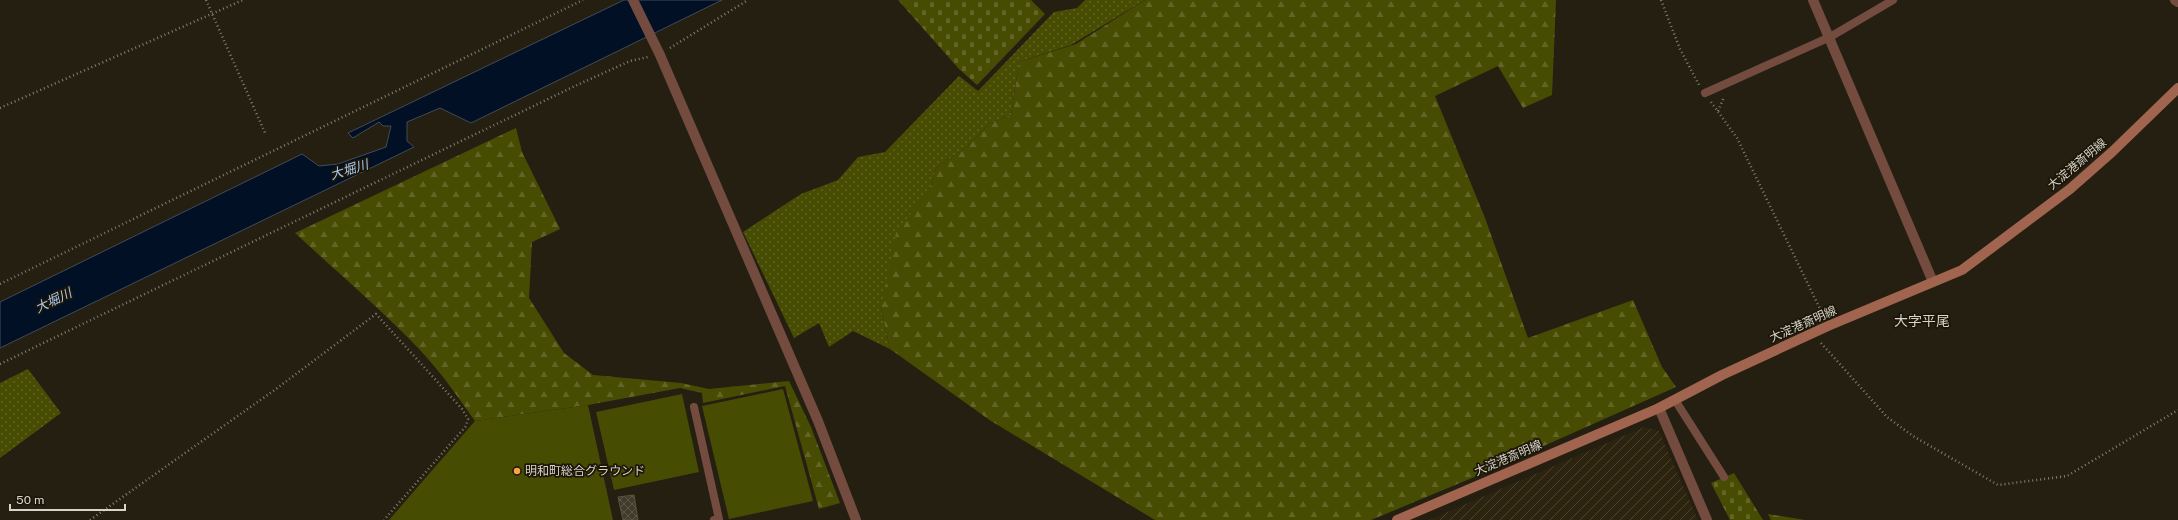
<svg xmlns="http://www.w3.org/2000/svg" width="2178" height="520" viewBox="0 0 2178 520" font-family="'Public Sans','Noto Sans JP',sans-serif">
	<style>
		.industrial { fill: url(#industrial-furrows) }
		.grass { fill: url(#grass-dots) }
		.forest { fill: url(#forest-firs) }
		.cemetery { fill: url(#cemetery-stones) }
		.park { fill: #474c03 }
		.water { fill: #011025; stroke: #424b57 }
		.building { fill: url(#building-cross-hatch); stroke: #595343 }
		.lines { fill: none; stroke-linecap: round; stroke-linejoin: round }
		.path { stroke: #847f73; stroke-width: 2.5; stroke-dasharray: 1 3; stroke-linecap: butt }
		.service { stroke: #734c3f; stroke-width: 8 }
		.minor { stroke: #734c3f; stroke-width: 10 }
		.tertiary { stroke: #734c3f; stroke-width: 10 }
		.secondary { stroke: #a1644f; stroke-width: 10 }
		.poi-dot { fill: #f6a246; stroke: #1b1608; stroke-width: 1.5 }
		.labels { text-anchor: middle; stroke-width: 3.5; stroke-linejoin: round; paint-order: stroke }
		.street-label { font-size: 12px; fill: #d8d4cb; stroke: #1b1608 }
		.poi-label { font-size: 12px; fill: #d8d4cb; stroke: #1b1608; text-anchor: start }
		.water-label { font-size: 13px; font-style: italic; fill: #aac9ef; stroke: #1b1608 }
		.quarter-label { font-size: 14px; fill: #d8d4cb; stroke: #1b1608 }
	</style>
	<defs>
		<pattern id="industrial-furrows" width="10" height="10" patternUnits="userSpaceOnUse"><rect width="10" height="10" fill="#2c240f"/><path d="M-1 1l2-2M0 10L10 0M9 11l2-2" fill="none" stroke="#4a4331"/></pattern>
		<pattern id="grass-dots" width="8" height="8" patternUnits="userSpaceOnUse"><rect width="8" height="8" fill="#474c03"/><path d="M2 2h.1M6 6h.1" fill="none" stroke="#616526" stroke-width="1.8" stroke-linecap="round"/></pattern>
		<pattern id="forest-firs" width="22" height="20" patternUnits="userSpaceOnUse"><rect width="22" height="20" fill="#474c03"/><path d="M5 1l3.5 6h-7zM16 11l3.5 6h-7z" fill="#616526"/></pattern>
		<pattern id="cemetery-stones" width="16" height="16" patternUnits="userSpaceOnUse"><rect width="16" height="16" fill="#474c03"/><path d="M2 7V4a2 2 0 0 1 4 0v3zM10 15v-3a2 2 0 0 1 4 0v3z" fill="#616526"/></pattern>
		<pattern id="building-cross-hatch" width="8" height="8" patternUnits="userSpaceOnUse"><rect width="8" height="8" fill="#413b2c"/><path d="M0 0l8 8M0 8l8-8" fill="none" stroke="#5c5649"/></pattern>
	</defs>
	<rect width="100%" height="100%" fill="#251f11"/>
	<path class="industrial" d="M 1644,427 L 1659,431 L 1698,520 L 1429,520 Z"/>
	<path class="grass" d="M 1085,0 L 1145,0 L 1071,45 L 1019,62 L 1011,115 L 989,124 L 967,147 L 936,168 L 932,185 L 919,203 L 881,308 L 890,349 L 853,331 L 829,347 L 819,323 L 794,338 L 743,232 L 801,194 L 838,180 L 858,157 L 885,152 L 959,76 L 978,91 L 1054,12 L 1077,8 Z
		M 28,369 L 61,413 L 0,458 L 0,383 Z"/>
	<path class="forest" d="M 1145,0 L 1556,0 L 1552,95 L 1523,108 L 1498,66 L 1435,96 L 1485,218 L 1528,338 L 1633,300 L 1662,367 L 1676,387 L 1472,478 L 1371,520 L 1155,520 L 991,421 L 890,349 L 881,308 L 896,233 L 932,185 L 936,168 L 967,147 L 989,124 L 1011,115 L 1019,62 L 1076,44 Z
		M 516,128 L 522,152 L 560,229 L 532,242 L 529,298 L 564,353 L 593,375 L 681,383 L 709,389 L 789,381 L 811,427 L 840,503 L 819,509 L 785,386 L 703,403 L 702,393 L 680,388 L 588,405 L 475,421 C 458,397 440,371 419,349 C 380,308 337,272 295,233 Z
		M 1768,514 L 1805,520 L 1771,520 Z"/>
	<path class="cemetery" d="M 898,0 L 1031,0 L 1045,14 L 977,85 L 959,69 Z
		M 1734,473 L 1763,520 L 1730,520 L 1711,483 Z"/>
	<path class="park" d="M 783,389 L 813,501 L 729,519 L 702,406 Z
		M 682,394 L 699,472 L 614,490 L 596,412 Z
		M 588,405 L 613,520 L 389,520 L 475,421 Z"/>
	<path class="water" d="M 624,0 L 722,0 L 471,123 L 440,108 L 407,122 L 407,141 L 414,147 L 0,348 L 0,302 L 302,154 L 319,166 L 338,164 L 386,147 L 391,126 L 383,126 L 379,122 L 353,138 L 348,133 Z"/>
	<path class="building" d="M 634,495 L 638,520 L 623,520 L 618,497 Z"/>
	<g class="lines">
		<path class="path" d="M 206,0 L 266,135
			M 1661,0 L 1680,49 L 1699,85
			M 670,48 L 748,0
			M 1711,102 L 1737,138 L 1823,315
			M 0,108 L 243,0
			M 1718,111 L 1724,97
			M 0,284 L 583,0
			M 1821,343 L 1887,417 L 1913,436 L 1998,485 L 2067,476 L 2178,410
			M 0,364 L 575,86 L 630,61 L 648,57
			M 90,520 L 276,389 L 376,314 L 462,409 L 468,419 L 466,426 L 384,520"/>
		<path class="service" d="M 1705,93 L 1830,37 L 1893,0
			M 1675,400 L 1724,477
			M 694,407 L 719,519 L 714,520"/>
		<path class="minor" d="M 633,0 L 660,55 L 818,421 L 856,520
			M 1813,0 L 1933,282
			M 2175,0 L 2178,2"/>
		<path class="tertiary" d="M 1659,408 L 1707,520"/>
		<path class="secondary" d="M 1397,520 L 1659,408 L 1722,375 L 1828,326 L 1962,270 L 2070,189 L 2112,152 L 2178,88"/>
	</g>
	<circle class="poi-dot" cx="517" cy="471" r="4"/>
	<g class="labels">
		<g class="street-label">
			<text transform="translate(2077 164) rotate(-40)" y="4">大淀港斎明線</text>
			<text transform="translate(1803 324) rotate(-24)" y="4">大淀港斎明線</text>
			<text transform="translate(1508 458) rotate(-23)" y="4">大淀港斎明線</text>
		</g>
		<g class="poi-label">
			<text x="525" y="475">明和町総合グラウンド</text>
		</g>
		<g class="water-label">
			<text transform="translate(349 169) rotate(-17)" y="5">大堀川</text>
			<text transform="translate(53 300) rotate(-26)" y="5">大堀川</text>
		</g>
		<g class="quarter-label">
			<text x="1922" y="326">大字平尾</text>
		</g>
	</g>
	<path d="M10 504v6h115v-6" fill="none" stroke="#d8d4cb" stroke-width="2"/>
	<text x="16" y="504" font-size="12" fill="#d8d4cb" stroke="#1b1608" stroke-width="3" paint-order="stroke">50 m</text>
</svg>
